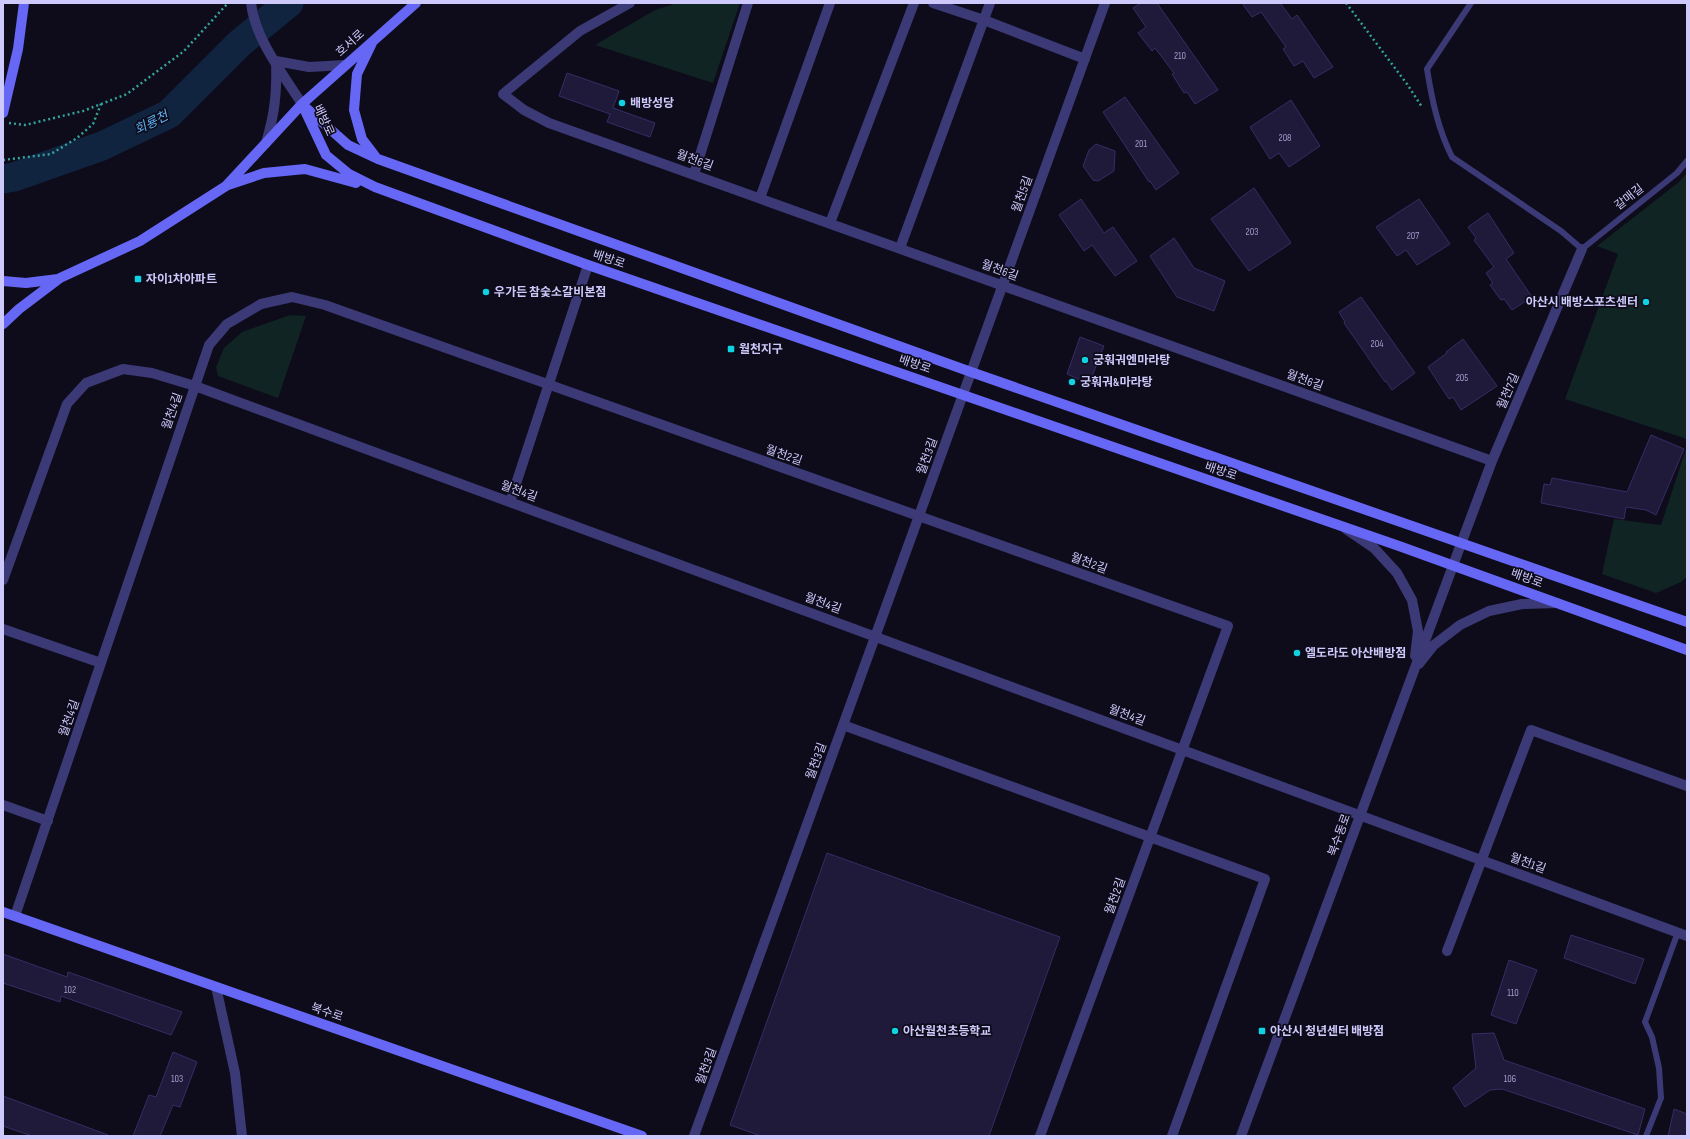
<svg xmlns="http://www.w3.org/2000/svg" width="1690" height="1139" font-family="'Sofia Sans Condensed','Noto Sans KR',sans-serif">
<style>
.green{fill:#0f2423}
.lines{fill:none;stroke-linecap:round;stroke-linejoin:round}
.river{stroke:#102440;stroke-width:29}
.building{fill:#1f193a;stroke:#362d65}
.path{stroke:#34a49b;stroke-width:2.5;stroke-dasharray:2 3;stroke-linecap:butt}
.lane{stroke:#3b3a77;stroke-width:6}
.street{stroke:#3b3a77;stroke-width:10}
.secondary{stroke:#6667f5;stroke-width:10}
.poi-dot{fill:#0fd2e2;stroke:#0e0c1b;stroke-width:1.5}
.labels{text-anchor:middle;stroke-width:3.5;stroke-linejoin:round;paint-order:stroke}
.number-label{font-size:10px;fill:#a29dcb}
.street-label{font-size:12px;fill:#cdc9fb;stroke:#0e0c1b}
.poi-label{font-size:12px;font-weight:bold;fill:#cdc9fb;stroke:#0e0c1b;text-anchor:start}
.water-label{font-size:13px;font-style:italic;fill:#5eb3f4;stroke:#0e0c1b}
</style>
<rect width="100%" height="100%" fill="#0e0c1b"/>
<!-- green -->
<path class="green" d="M677 3H740L713 83 595 45 655 10Z
M1687 173V439L1565 399 1618 254 1597 246 1679 182Z
M290 315 306 316 278 398 218 376 216 367 224 348 242 332Z
M1687 446V577L1681 582 1656 593 1602 574 1614 519 1661 525Z"/>
<g class="lines">
<!-- river -->
<path class="river" d="M3 179 14 177 102 146 169 114 240 43 289 3"/>
</g>
<!-- building -->
<path class="building" d="M1141 3H1157L1218 90 1195 104 1187 92 1184 93 1172 74 1174 73 1155 48 1152 51 1138 33 1146 27 1133 8Z
M1242 3H1280L1292 19 1297 15 1333 67 1314 78 1303 61 1294 66 1283 49 1286 47 1261 12 1252 17Z
M567 73 619 91 613 108 655 123 650 137 607 122 610 114 559 96Z
M1125 97 1179 173 1156 190 1150 181 1149 182 1103 112Z
M1291 100 1320 146 1289 167 1279 153 1270 159 1250 127Z
M1096 144 1115 151 1114 171 1098 181 1093 180 1083 166 1089 150Z
M1254 188 1291 243 1249 271 1211 219Z
M1081 199 1104 233 1113 227 1137 261 1115 276 1092 245 1084 251 1059 215Z
M1419 199 1450 244 1417 265 1406 250 1397 256 1376 227Z
M1488 213 1514 253 1506 259 1532 297 1512 310 1504 299 1501 300 1490 285 1493 283 1486 273 1494 267 1474 240 1476 238 1468 227Z
M1174 238 1194 268 1225 281 1214 311 1177 297 1150 256Z
M1361 297 1415 373 1392 390 1386 381 1385 382 1344 323 1345 322 1339 312Z
M1080 337 1104 346 1089 384 1067 374Z
M1463 339 1497 386 1461 410 1453 397 1449 399 1428 367 1447 353 1446 352Z
M1651 435 1684 449 1656 515 1646 510 1626 507 1624 519 1541 503 1544 484 1550 485 1552 478 1627 492Z
M827 853 1060 937 989 1136H761L730 1125Z
M1571 935 1644 959 1635 984 1564 958Z
M3 954 67 977 68 972 182 1012 171 1035 61 996 60 1002 3 983Z
M1509 960 1537 970 1516 1024 1491 1015Z
M1494 1033 1504 1060 1645 1109 1638 1135 1502 1089 1490 1090 1465 1107 1453 1088 1476 1068 1472 1034Z
M173 1052 197 1062 180 1107 173 1105 160 1136H133L149 1095 156 1097Z
M3 1096 108 1135V1136H32L3 1126Z
M1674 1109 1687 1114V1136H1668Z"/>
<g class="lines">
<!-- path -->
<path class="path" d="M1346 3 1407 84 1422 107
M9 123 25 125 83 111 127 94 184 51 228 3
M3 160 51 154 77 138 93 124 101 104"/>
<!-- lane -->
<path class="lane" d="M1471 3 1427 69C1432 100 1438 129 1452 157L1561 231 1582 249 1677 173 1687 161
M1646 1136 1661 1098 1659 1068 1652 1037 1645 1022 1678 932"/>
<!-- street -->
<path class="street" d="M251 3C255 39 283 74 302 104
M630 3 580 31 503 94 524 110 549 123 1492 461
M933 3 984 20 1085 59
M266 143C275 113 277 92 276 61L309 67 345 65
M694 174 748 3
M760 198 830 3
M830 223 914 3
M900 248 990 3
M510 502 588 265
M1346 529 1374 548 1397 573 1412 600 1418 631 1415 656
M3 580 67 404 86 383 123 369 152 373 195 386 1687 936
M3 629 101 663
M1419 664 1434 645 1460 625 1489 611 1522 604 1557 603
M843 725 1265 879 1172 1136
M3 805 48 821
M15 916 209 345 227 324 261 304 292 297 325 305 1228 626 1040 1136
M1447 951 1531 730 1687 786
M216 987 235 1073 242 1136
M694 1136 1105 3
M1241 1136 1461 544 1492 461 1582 249"/>
<!-- secondary -->
<path class="secondary" d="M372 43 357 74 354 110 362 139 375 156
M302 104 326 155 349 174 375 187 588 265 1399 546 1687 650
M305 107 348 145 378 159 971 372 1687 622
M3 113 18 49 24 3
M228 185 264 173 305 169 356 183
M3 281 26 283 58 279
M3 324 19 309 60 278 140 241 226 186 302 104 416 3
M3 912 642 1136"/>
</g>
<!-- markers -->
<g class="poi-dot">
<circle cx="622" cy="103" r="4"/>
<rect x="134" y="275" width="8" height="8" rx="2"/>
<circle cx="486" cy="292" r="4"/>
<circle cx="1646" cy="302" r="4"/>
<rect x="727" y="345" width="8" height="8" rx="2"/>
<circle cx="1085" cy="360" r="4"/>
<circle cx="1072" cy="382" r="4"/>
<circle cx="1297" cy="653" r="4"/>
<circle cx="895" cy="1031" r="4"/>
<rect x="1258" y="1027" width="8" height="8" rx="2"/>
</g>
<g class="labels">
<!-- number labels -->
<g class="number-label">
<text x="1180" y="59">210</text>
<text x="1285" y="141">208</text>
<text x="1141" y="147">201</text>
<text x="1252" y="235">203</text>
<text x="1413" y="239">207</text>
<text x="1377" y="347">204</text>
<text x="1462" y="381">205</text>
<text x="70" y="993">102</text>
<text x="1513" y="996">110</text>
<text x="177" y="1082">103</text>
<text x="1510" y="1082">106</text>
</g>
<!-- street labels -->
<g class="street-label">
<text transform="translate(350 43) rotate(-42)" y="4">호서로</text>
<text transform="translate(324 120) rotate(65)" y="4">배방로</text>
<text transform="translate(695 160) rotate(20)" y="4">월천6길</text>
<text transform="translate(1022 194) rotate(-70)" y="4">월천5길</text>
<text transform="translate(1629 197) rotate(-38)" y="4">갈매길</text>
<text transform="translate(609 259) rotate(19)" y="4">배방로</text>
<text transform="translate(1000 270) rotate(20)" y="4">월천6길</text>
<text transform="translate(915 364) rotate(19)" y="4">배방로</text>
<text transform="translate(1305 380) rotate(20)" y="4">월천6길</text>
<text transform="translate(1508 391) rotate(-67)" y="4">월천7길</text>
<text transform="translate(172 411) rotate(-71)" y="4">월천4길</text>
<text transform="translate(784 455) rotate(19)" y="4">월천2길</text>
<text transform="translate(927 456) rotate(-70)" y="4">월천3길</text>
<text transform="translate(1221 471) rotate(19)" y="4">배방로</text>
<text transform="translate(519 491) rotate(20)" y="4">월천4길</text>
<text transform="translate(1089 563) rotate(20)" y="4">월천2길</text>
<text transform="translate(1527 578) rotate(20)" y="4">배방로</text>
<text transform="translate(823 603) rotate(20)" y="4">월천4길</text>
<text transform="translate(1127 715) rotate(20)" y="4">월천4길</text>
<text transform="translate(69 718) rotate(-71)" y="4">월천4길</text>
<text transform="translate(816 761) rotate(-70)" y="4">월천3길</text>
<text transform="translate(1339 835) rotate(-70)" y="4">북수동로</text>
<text transform="translate(1528 863) rotate(20)" y="4">월천1길</text>
<text transform="translate(1115 896) rotate(-70)" y="4">월천2길</text>
<text transform="translate(327 1012) rotate(19)" y="4">북수로</text>
<text transform="translate(706 1066) rotate(-70)" y="4">월천3길</text>
</g>
<!-- poi labels -->
<g class="poi-label">
<text x="630" y="107">배방성당</text>
<text x="146" y="283">자이1차아파트</text>
<text x="494" y="296">우가든 참숯소갈비본점</text>
<text x="1638" y="306" text-anchor="end">아산시 배방스포츠센터</text>
<text x="739" y="353">월천지구</text>
<text x="1093" y="364">궁훠궈엔마라탕</text>
<text x="1080" y="386">궁훠궈&amp;마라탕</text>
<text x="1305" y="657">엘도라도 아산배방점</text>
<text x="903" y="1035">아산월천초등학교</text>
<text x="1270" y="1035">아산시 청년센터 배방점</text>
</g>
<!-- water labels -->
<g class="water-label">
<text transform="translate(151 122) rotate(-27)" y="5">회룡천</text>
</g>
</g>
<!-- border -->
<rect width="1690" height="1139" fill="none" stroke="#cdc9fb" stroke-width="8"/>
</svg>
